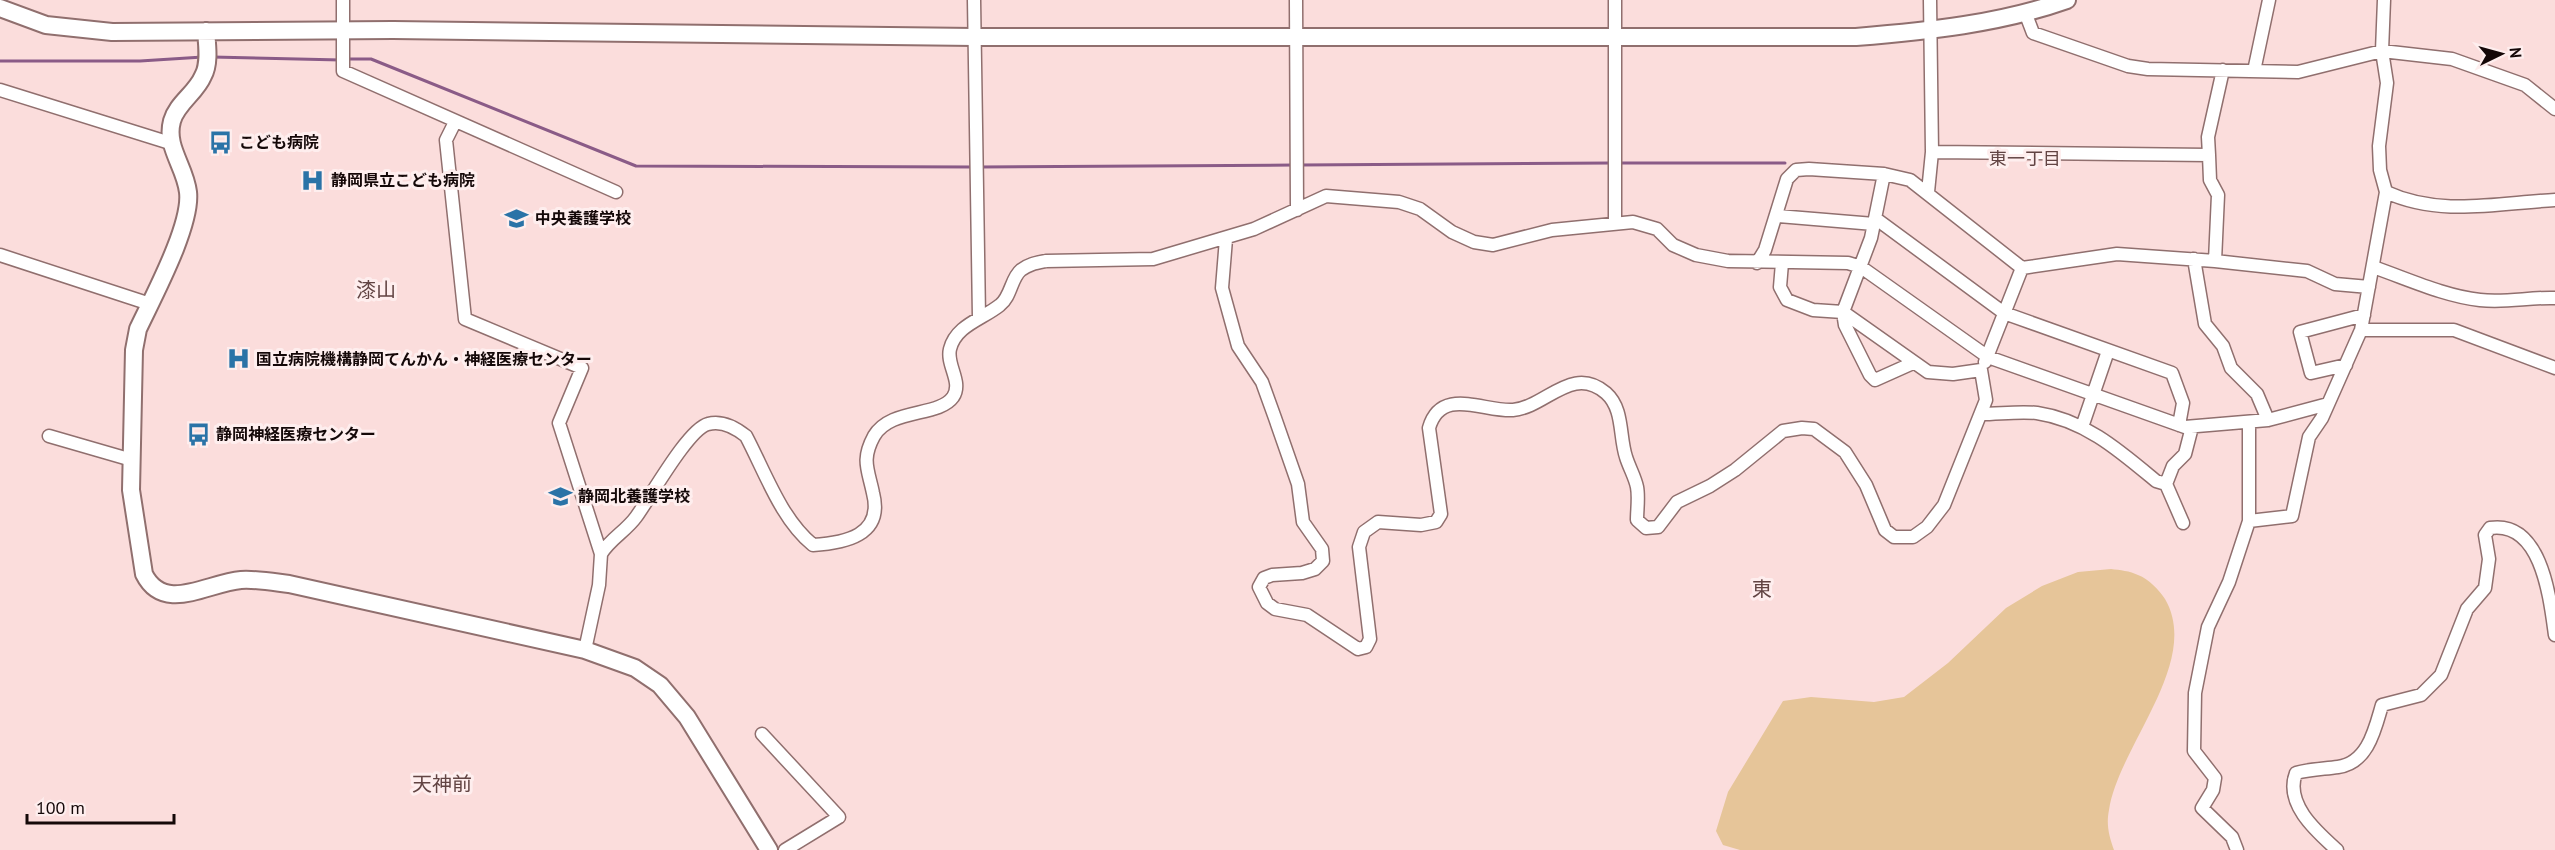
<svg xmlns="http://www.w3.org/2000/svg" width="2555" height="850" font-family="'PT Sans','Noto Sans JP',sans-serif">
<style>
.green{fill:#e6c599}
.lines{fill:none;stroke-linecap:round;stroke-linejoin:round}
.stream{stroke:#8a5b87;stroke-width:3}
.street-casing{stroke:#906f6e;stroke-width:15}
.secondary-casing{stroke:#906f6e;stroke-width:20}
.street{stroke:#fff;stroke-width:12}
.secondary{stroke:#fff;stroke-width:16}
.labels{text-anchor:middle;stroke-width:6;stroke-linejoin:round;paint-order:stroke}
.poi-label{font-size:16px;font-weight:bold;fill:#140808;stroke:#feeeee;text-anchor:start}
.neighbourhood-label{font-size:18px;fill:#624443;stroke:#feeeee}
.quarter-label{font-size:20px;fill:#624443;stroke:#feeeee}
</style>
<rect width="100%" height="100%" fill="#fbdddc"/>
<!-- green -->
<path class="green" d="M2111 569C2120 570 2130 571 2138 575 2149 579 2159 590 2165 599 2202 662 2118 747 2109 810 2106 825 2109 836 2114 850H1740L1723 845 1716 831 1728 792 1783 701 1811 697 1874 702 1904 697 1948 663 2006 608 2042 586 2078 572Z"/>
<g class="lines">
<!-- stream -->
<path class="stream" d="M212 57 341 60
M347 59H371L636 166 973 167
M0 61H140L203 57
M1619 163H1785
M1301 165 1612 163
M980 167 1294 165"/>
<defs>
<path id="street" d="M343 0V71L616 192
M974 0 979 317
M1296 0 1297 210
M1615 0V223
M2025 12 2033 33 2128 66 2148 69 2298 72 2382 51 2452 59 2525 85 2555 109
M2254 71 2269 0
M0 90 170 143
M455 122 446 140 465 319 582 368 559 423 601 554 599 585 585 650
M2209 155 2208 137 2223 70
M1928 192 1932 152 1930 0
M2386 192C2440 217 2498 203 2555 200
M1777 216 1874 224
M1875 218 2004 313 2172 373 2183 403 2179 425
M1226 239 1222 288 1238 346 1262 382 1275 418 1298 484 1303 522 1322 549 1323 561 1315 569 1302 573 1272 575 1264 578 1259 587 1267 603 1275 609 1307 615 1358 649 1366 647 1370 639 1359 547 1364 532 1378 522 1421 525 1436 522 1441 514 1429 428C1441 386 1484 412 1513 410 1546 407 1572 364 1606 393 1624 409 1619 436 1626 457 1629 467 1635 477 1637 487 1639 497 1637 510 1637 520L1646 528 1658 527 1677 502 1710 486 1735 470 1783 431 1802 428 1814 429 1845 452 1866 485 1885 530 1894 537H1913L1927 527 1944 505 1986 400 1981 370 1953 374 1928 372 1843 312 1871 238 1884 174
M0 255 150 304
M2194 259 2205 324 2223 346 2231 368 2257 394 2268 420
M2215 261 2307 271 2335 284 2369 287
M1757 263 1765 250 1787 179 1796 170 1809 169 1884 174 1910 180 2022 268 2117 254 2215 261 2218 195 2210 180 2209 155 1932 152
M1782 263 1780 287 1787 300 1813 310 1843 312 1845 325 1870 375 1875 380 1913 363
M2373 267C2408 279 2444 296 2480 300 2506 303 2530 297 2555 298
M2361 330H2454L2555 368
M1985 362 2022 268
M2346 365 2311 373 2300 332 2364 315
M1981 414C1999 414 2019 411 2037 413 2085 420 2120 451 2156 481L2166 484
M2082 427 2108 351
M49 436 132 460
M2249 521 2292 516 2309 437 2322 418 2361 330 2386 192 2380 170 2379 146 2387 83 2382 51 2384 0
M2183 523 2166 484 2173 466 2185 454 2192 427
M601 554C610 539 626 531 636 517 650 498 688 429 708 424 722 420 736 428 746 436 765 472 781 519 813 545 844 543 884 536 873 493 868 469 861 460 874 436 890 408 939 417 953 397 963 382 946 365 950 349 956 325 983 319 1000 305 1011 297 1011 278 1021 270 1029 264 1036 263 1046 261L1153 259 1254 229 1326 196 1399 202 1420 209 1452 232 1474 242 1493 245 1552 230 1633 222 1657 229 1673 245 1696 255 1728 261 1848 263 1861 267 1988 357 2185 427 2268 420 2328 404
M762 734 839 817 785 850
M2237 850 2232 837 2202 808 2213 790 2215 778 2194 751 2195 693 2208 627 2229 582 2249 521V423
M2337 850C2317 832 2284 804 2296 773 2311 769 2324 769 2338 767 2368 763 2375 729 2382 705L2421 695 2441 675 2467 609 2485 588 2489 559 2485 535 2490 528C2542 520 2550 599 2555 635"/>
<path id="secondary" d="M0 8 46 25 112 32 393 30 974 37H1856C1928 31 1999 24 2067 0
M206 31C207 44 210 64 203 76 196 93 177 103 172 121 165 147 185 166 188 192 192 225 153 297 138 329L134 350 131 490 144 574C164 614 207 583 241 580 257 579 273 582 289 584L585 650 635 668 660 685 687 717 769 850"/>
</defs>
<!-- street casing -->
<use href="#street" class="street-casing"/>
<!-- secondary casing -->
<use href="#secondary" class="secondary-casing"/>
<!-- street -->
<use href="#street" class="street"/>
<!-- secondary -->
<use href="#secondary" class="secondary"/>
</g>
<!-- icons -->
<defs>
<symbol id="bus-bare" viewBox="-9 -9 18 18"><path d="M-5-6H5V4H4V6H2V4H-2V6H-4V4H-5ZM-3.5-4V0h7V-4ZM-3.5 1.2v1.5H-2V1.2ZM2 1.2v1.5H3.5V1.2Z" fill="#2a73a7" stroke="#feeeee" stroke-width="2.5" paint-order="stroke"/></symbol>
<symbol id="hospital-bare" viewBox="-9 -9 18 18"><path d="M-5-5h3v3.5h4V-5h3V5h-3V1.5h-4V5h-3Z" fill="#2a73a7" stroke="#feeeee" stroke-width="2.5" paint-order="stroke"/></symbol>
<symbol id="school-bare" viewBox="-9 -9 18 18"><path d="M0-5L7-2L0 1L-7-2ZM-4 1L0 2.5L4 1V4Q0 6-4 4Z" fill="#2a73a7" stroke="#feeeee" stroke-width="2.5" paint-order="stroke"/></symbol>
</defs>
<g fill-rule="evenodd">
<use href="#bus-bare" x="204" y="126" width="33" height="33"/>
<use href="#hospital-bare" x="296" y="164" width="33" height="33"/>
<use href="#school-bare" x="500" y="202" width="33" height="33"/>
<use href="#hospital-bare" x="222" y="342" width="33" height="33"/>
<use href="#bus-bare" x="182" y="418" width="33" height="33"/>
<use href="#school-bare" x="544" y="480" width="33" height="33"/>
</g>
<g class="labels">
<!-- poi labels -->
<g class="poi-label">
<text x="239" y="148">こども病院</text>
<text x="331" y="186">静岡県立こども病院</text>
<text x="535" y="224">中央養護学校</text>
<text x="256" y="365">国立病院機構静岡てんかん・神経医療センター</text>
<text x="216" y="440">静岡神経医療センター</text>
<text x="578" y="502">静岡北養護学校</text>
</g>
<!-- neighbourhood labels -->
<g class="neighbourhood-label">
<text x="2025" y="165">東一丁目</text>
</g>
<!-- quarter labels -->
<g class="quarter-label">
<text x="376" y="297">漆山</text>
<text x="1762" y="596">東</text>
<text x="442" y="791">天神前</text>
</g>
</g>
<!-- north arrow -->
<g transform="translate(2501 54) rotate(85)" stroke="#feeeee" stroke-width="4.5" paint-order="stroke">
<path d="M0-4.5L10 22L0 15L-10 22Z" fill="#140808"/>
<text y="-9" font-size="16" font-weight="bold" text-anchor="middle" fill="#140808">N</text>
</g>
<!-- scale -->
<path d="M27 814v9h147v-9" fill="none" stroke="#140808" stroke-width="3"/>
<text x="36" y="814" font-size="18" fill="#140808" stroke="#feeeee" stroke-width="4.5" paint-order="stroke">100 m</text>
</svg>
